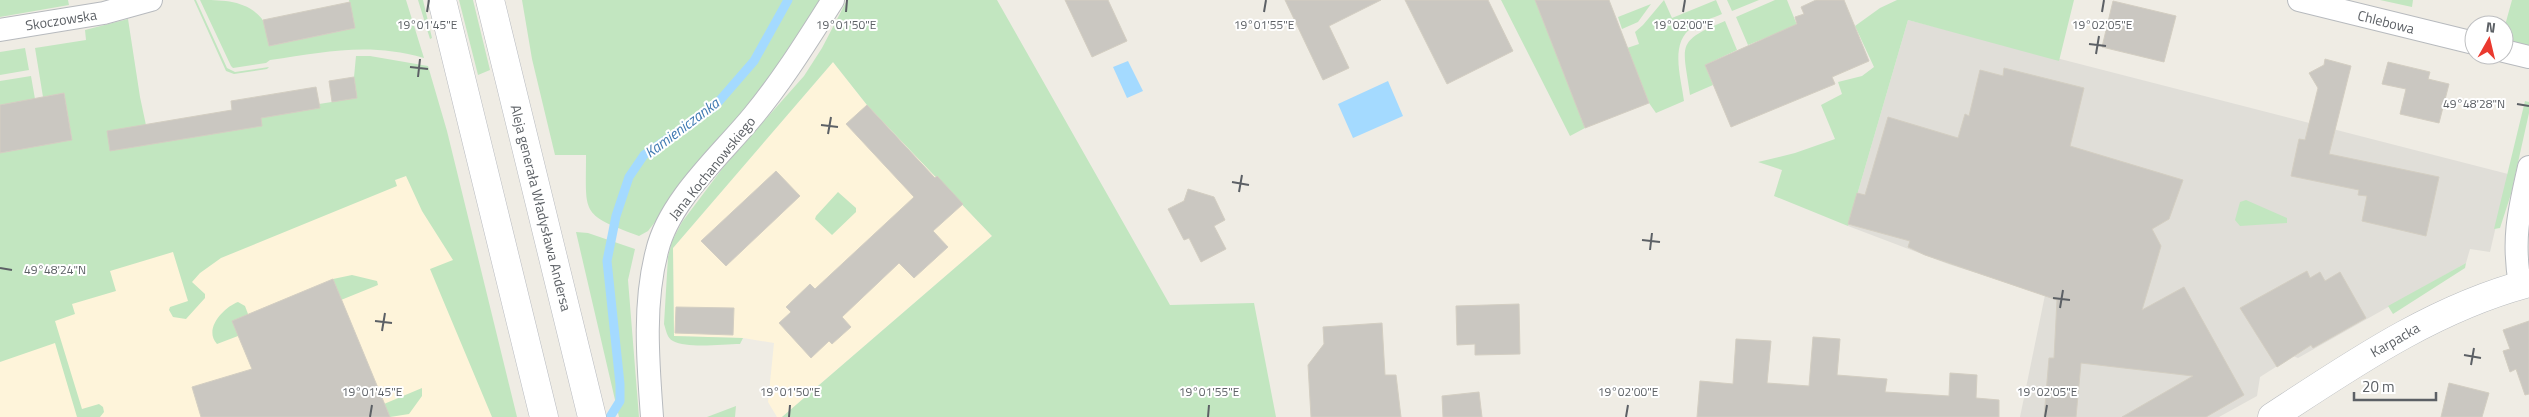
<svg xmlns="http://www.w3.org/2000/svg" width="2529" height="417" font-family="'Titillium Web',sans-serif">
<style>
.commercial{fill:#fef4da}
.industrial{fill:#e0ded8}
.green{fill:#c2e6c0}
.water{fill:#a4daff}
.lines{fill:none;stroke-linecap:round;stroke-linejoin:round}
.stream{stroke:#a4daff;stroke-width:9}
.building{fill:#cac7c1;stroke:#d3cec2}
.minor-casing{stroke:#b7babe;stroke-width:24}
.tertiary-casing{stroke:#b7babe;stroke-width:29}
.secondary-casing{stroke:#b8bbc0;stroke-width:29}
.minor{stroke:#fff;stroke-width:22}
.tertiary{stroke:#fff;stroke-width:28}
.secondary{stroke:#fff;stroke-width:28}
.ticks{fill:none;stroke:#5c6065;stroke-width:2}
.labels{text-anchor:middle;stroke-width:4;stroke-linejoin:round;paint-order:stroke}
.street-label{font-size:14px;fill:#5c6065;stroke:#fff}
.water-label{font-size:15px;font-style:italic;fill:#407ab2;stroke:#fff}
.ticks-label{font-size:12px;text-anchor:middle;fill:#5c6065;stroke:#fff;stroke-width:4;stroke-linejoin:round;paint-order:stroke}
</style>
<rect width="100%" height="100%" fill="#efece4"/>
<!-- commercial -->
<path class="commercial" d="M833 62 867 105 992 236 782 417H777L768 402 774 343 743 338 674 336 673 248Z
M411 174 461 258 497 417H0V359L72 276 169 242H233Z"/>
<!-- industrial -->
<path class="industrial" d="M1908 20 2508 174 2490 252 2470 249 2466 263 2298 358 2293 356 2260 377 2257 396 2219 417H2020L2045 295 1948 264 1848 226Z"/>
<!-- green -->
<path class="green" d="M0 0H68L69 5 0 17Z
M194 0H196L227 68 235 72 269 67 267 69 234 74 226 71Z
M200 0C222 0 247 0 262 19 267 26 267 38 269 46L355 28 349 0H406L424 58C368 42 326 52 270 60L266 63 233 68 231 66Z
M418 0H423L432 38 430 39Z
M459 0H473L490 70 478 75Z
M522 0H820L772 73 648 231 639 236C580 214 586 215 586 155H555L532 59Z
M847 0H997L1170 305 1254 303 1276 417H782L992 236 867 105 833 62 673 248 674 336 743 338 740 344C723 344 688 349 673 341 667 338 666 330 664 324L668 257 672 241 682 222 725 165 804 76 822 48Z
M1501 0H1540L1585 128 1570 136Z
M1664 0 1672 18 1716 0 1722 14C1713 18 1701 21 1693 27 1669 42 1681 77 1684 101L1656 113 1649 103 1627 48 1639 44 1635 32 1643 25Z
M1727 0H1759L1732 11Z
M1775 0H1787L1797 25 1748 45 1736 17Z
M1897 0H2074L2059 61 1908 20 1848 226 1774 196 1782 170 1758 162 1795 153 1835 139 1821 105 1842 94 1838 82 1862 76 1874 67 1855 26 1880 8Z
M2380 0H2413L2412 7Z
M2512 0H2529V46L2507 41 2504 29Z
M1651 4 1638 22 1622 29 1618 17Z
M128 19 140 97 150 144 234 122 320 108 319 104 357 98 354 77 356 56H370L428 66 447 131 517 417H492L430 269 453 260 422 211 406 176 395 180 397 186 221 258 200 273 192 282 205 294V298L186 319 173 317 169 310 170 307 188 301 173 252 110 271 116 291 72 304 75 314 55 321 82 409 99 404 103 407 104 412 100 417H77L55 343 0 362V153L72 139 64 93 43 97 35 48 86 40 85 30Z
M1725 21 1737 50 1705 65 1713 85 1690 95C1683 44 1675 42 1725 21Z
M25 48 29 70 0 75V52Z
M31 76 35 99 0 105V81Z
M2525 101 2529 102V113L2511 194 2500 228 2494 229Z
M838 192 856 208V212L832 235 815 219 816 216Z
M2246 200 2287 218V223L2240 226 2235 220 2240 202Z
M576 232 588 233 635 249 628 280 639 417H619Z
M2466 263 2465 268 2393 314 2388 306Z
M352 275 377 281 378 285 341 300 333 279Z
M238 302 245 306 248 314 238 336 217 344C203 329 224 307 238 302Z
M422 388V396L409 414 390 417 384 404Z
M736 406 735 417H707Z"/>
<!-- water -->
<path class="water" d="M1128 61 1143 91 1127 98 1113 67Z
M1388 81 1403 116 1353 138 1338 104Z"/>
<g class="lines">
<!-- stream -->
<path class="stream" d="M610 417 620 401V384L607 261 616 216 629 177 644 155 714 107 754 61 788 0"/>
</g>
<!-- building -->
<path class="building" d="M1065 0H1108L1127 41 1092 57Z
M1285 0H1381L1329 26 1349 68 1323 80Z
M1405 0H1488L1513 51 1447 84Z
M1535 0H1609L1649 103 1585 128Z
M1816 0H1844L1869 61 1832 77 1835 84 1731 127 1705 65 1797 24 1795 17 1804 14 1801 7Z
M2113 1 2176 16 2164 62 2102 47Z
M350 2 355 28 269 46 263 20Z
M2325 59 2351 66 2329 154 2439 177 2426 236 2362 221 2367 196 2358 195 2359 190 2291 176 2299 139 2305 140 2318 88 2309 73 2324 65Z
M2388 62 2430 72 2428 79 2449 84 2439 123 2400 114 2406 89 2382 84Z
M2004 68 2084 88 2070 146 2183 180 2169 219 2152 229 2161 246 2142 310 2184 287 2244 395 2206 417H2122L2193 376 2081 363 2076 417H2044L2049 358H2054L2057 300 1925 255 1908 247 1910 241 1848 224 1857 193 1865 195 1888 117 1958 138 1965 114 1969 116 1980 70 2003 76Z
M354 77 357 98 332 102 329 81Z
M316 87 320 108 261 118 262 126 110 151 107 131 232 110 231 101Z
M64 93 72 140 0 153V105Z
M867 105 935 178 937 176 963 204 933 231 948 247 914 278 899 263 842 317 851 327 832 344 829 341 811 358 779 323 791 312 786 307 810 284 815 289 914 197 846 124Z
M776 171 800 196 726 266 701 241Z
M1188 189 1214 197 1225 220 1214 226 1226 249 1201 262 1189 238 1184 240 1168 209 1184 201Z
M2307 271 2310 278 2320 272 2325 281 2340 272 2366 318 2313 348 2311 345 2277 367 2240 308Z
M333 279 390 417H201L192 387 252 369 232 321Z
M1519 304 1520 354 1475 355V344L1457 345 1456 306Z
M676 307 734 308 733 335 675 333Z
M2529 321V394L2525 395 2516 369 2510 372 2503 351 2510 349 2503 330Z
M1382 323 1385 375H1396L1401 417H1311L1308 365 1324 344 1323 327Z
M1813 337 1840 339 1837 375 1887 379 1885 392 1949 396 1950 373 1977 375 1976 398 1999 400V417H1697L1700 381 1733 384 1736 339 1771 341 1767 383 1809 386Z
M2449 383 2489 393 2482 417H2441Z
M1479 392 1482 417H1443L1442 396Z"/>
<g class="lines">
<defs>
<path id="minor" d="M2299 0 2474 43
M0 30 104 13 151 0
M2504 51 2529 57
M2520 285C2512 239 2519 211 2529 167
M652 417C648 362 643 304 657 251 669 200 721 155 753 116 783 80 808 39 833 0"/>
<path id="tertiary" d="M2272 417C2353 364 2434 308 2529 283"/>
<path id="secondary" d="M442 0 544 417
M490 0 592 417"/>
</defs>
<!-- minor casing -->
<use href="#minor" class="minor-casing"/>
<!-- tertiary casing -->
<use href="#tertiary" class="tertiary-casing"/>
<!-- secondary casing -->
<use href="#secondary" class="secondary-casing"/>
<!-- minor -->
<use href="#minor" class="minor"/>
<!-- tertiary -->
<use href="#tertiary" class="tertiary"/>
<!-- secondary -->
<use href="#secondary" class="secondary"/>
</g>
<!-- ticks -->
<path class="ticks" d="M427 12 429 0M846 12 847 0M1264 12 1266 0M1683 12 1685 0M2102 12 2104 0M2089 44 2106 46M2096 54 2099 36M410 67 428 69M418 77 420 59M2517 104 2529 106M821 125 838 127M828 134 831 117M1232 182 1249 185M1239 192 1242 175M1642 240 1660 242M1650 250 1652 233M0 268 12 270M2053 298 2070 300M2060 308 2063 290M375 321 392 323M382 331 385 313M2464 355 2481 358M2471 365 2474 348M370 417 372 405M789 417 790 405M1208 417 1209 405M1626 417 1628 405M2045 417 2047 405"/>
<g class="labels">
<!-- street labels -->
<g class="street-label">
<text transform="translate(61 20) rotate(-9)" y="5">Skoczowska</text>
<text transform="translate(2386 22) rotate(14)" y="5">Chlebowa</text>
<text transform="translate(712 168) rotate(-51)" y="5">Jana Kochanowskiego</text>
<text transform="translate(541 208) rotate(76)" y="5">Aleja generała Władysława Andersa</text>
<text transform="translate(2395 340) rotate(-30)" y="5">Karpacka</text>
</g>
<!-- water labels -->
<g class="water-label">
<text transform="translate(682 128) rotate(-37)" y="5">Kamieniczanka</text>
</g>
</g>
<g class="ticks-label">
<text x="427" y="29">19°01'45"E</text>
<text x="846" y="29">19°01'50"E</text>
<text x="1264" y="29">19°01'55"E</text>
<text x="1683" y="29">19°02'00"E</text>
<text x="2102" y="29">19°02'05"E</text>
<text x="2474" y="108">49°48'28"N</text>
<text x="55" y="274">49°48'24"N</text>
<text x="372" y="396">19°01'45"E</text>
<text x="790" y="396">19°01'50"E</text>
<text x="1209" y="396">19°01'55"E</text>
<text x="1628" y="396">19°02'00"E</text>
<text x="2047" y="396">19°02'05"E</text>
</g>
<!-- north arrow -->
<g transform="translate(2489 40) rotate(8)"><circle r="24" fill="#ffffff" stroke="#bebfc1"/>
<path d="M0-4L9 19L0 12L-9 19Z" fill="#ea392f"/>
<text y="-8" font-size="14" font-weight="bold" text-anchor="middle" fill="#5c6065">N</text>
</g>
<!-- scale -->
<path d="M2354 392v8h82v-8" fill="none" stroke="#5c6065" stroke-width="2.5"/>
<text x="2362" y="392" font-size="15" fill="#5c6065" stroke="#ffffff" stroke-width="4" paint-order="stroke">20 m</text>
</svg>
